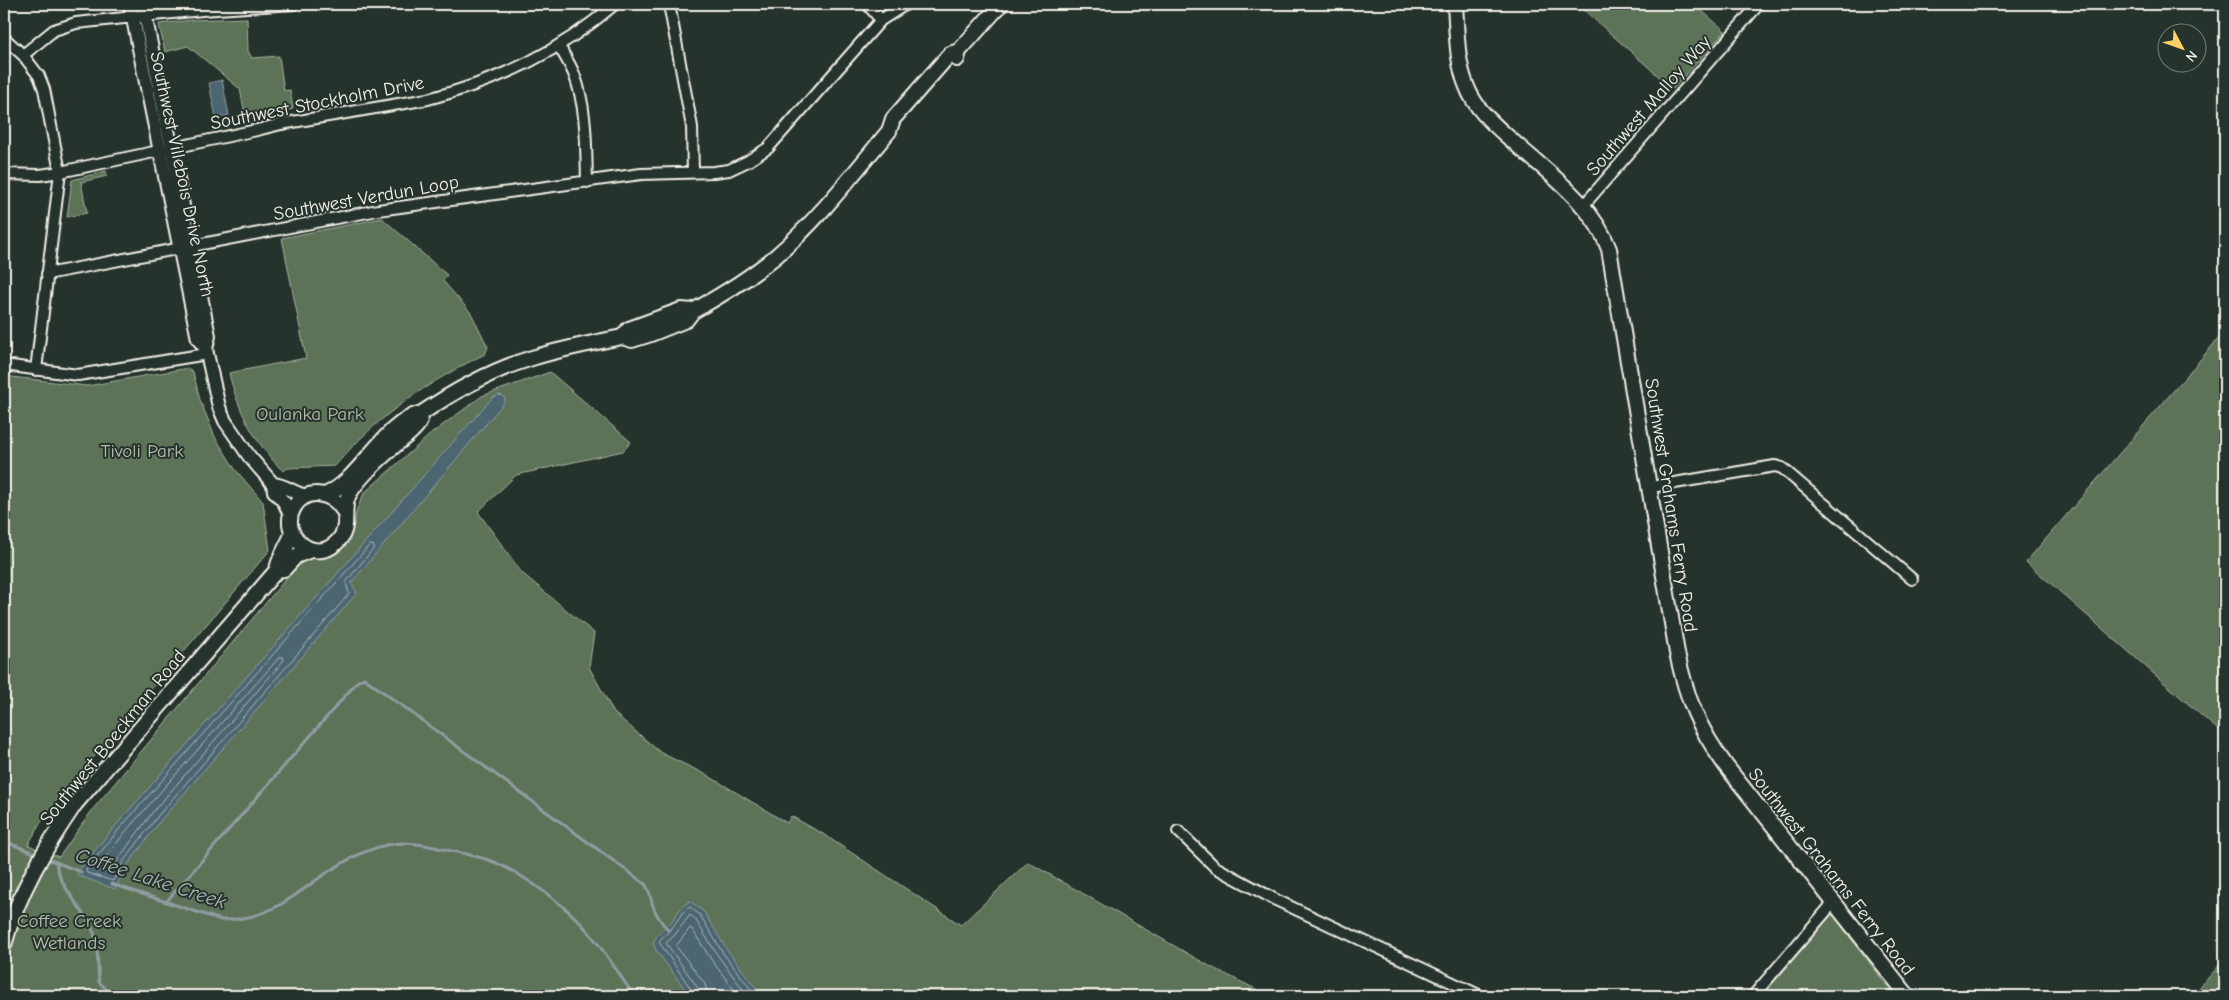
<svg xmlns="http://www.w3.org/2000/svg" width="2229" height="1000" font-family="'Comic Neue',sans-serif">
<style>
.green{fill:#5c7358;stroke:#a8b2a0}
.water{fill:#4c6571;stroke:#8f9da1}
.lines{fill:none;stroke-linecap:round;stroke-linejoin:round}
.shore{stroke:#b1b9b8;stroke-width:1}
.stream{stroke:#8f9da1;stroke-width:3}
.minor-casing{stroke:#f4f1e8;stroke-width:14}
.tertiary-casing{stroke:#f4f1e8;stroke-width:16}
.secondary-casing{stroke:#f4f1e8;stroke-width:18}
.minor{stroke:#26332d;stroke-width:10}
.tertiary{stroke:#26332d;stroke-width:12}
.secondary{stroke:#26332d;stroke-width:14}
.labels{text-anchor:middle;stroke-width:4;stroke-linejoin:round;paint-order:stroke}
.street-label{font-size:19px;fill:#f4f1e8;stroke:#26332d}
.park-label{font-size:19px;fill:#b7bfae;stroke:#26332d}
.water-label{font-size:20px;font-style:italic;fill:#b1b9b8;stroke:#26332d}
</style>
<rect width="100%" height="100%" fill="#26332d"/>
<filter id="ink" filterUnits="userSpaceOnUse"><feTurbulence type="fractalNoise" baseFrequency=".02" numOctaves="2"/><feDisplacementMap in="SourceGraphic" scale="10" xChannelSelector="R" yChannelSelector="G"/><feConvolveMatrix kernelMatrix="1 2 1 2 8 2 1 2 1" color-interpolation-filters="sRGB"/></filter>
<g filter="url(#ink)">
<!-- green -->
<path class="green" d="M1577 4H1694L1725 31 1673 89Z
M247 18 248 51 252 58 279 56 284 91 290 90 293 109 246 118 240 89 188 46 165 52 159 24 192 20Z
M106 171 107 176 81 182 87 213 67 217 72 180Z
M382 218 447 275 443 281 471 313 488 347 485 354C428 382 377 416 335 466L288 468 283 471C255 443 238 411 229 373L306 358 282 238Z
M2225 331V736L2026 562Z
M188 368 193 372 200 400 215 437 235 469 263 502 270 550 46 813 28 845 59 857 93 809 295 568 307 558 323 557 337 552 347 542 353 529 357 509 364 493 432 433 482 396 550 372 631 442 623 451 516 475 478 512 522 573 594 633 589 667 614 713 661 753 707 775 787 823 791 816 823 834 961 925 1028 862 1211 967 1270 996H4V376L87 386Z
M1831 912 1895 996H1759Z
M2225 959V996H2192Z"/>
<!-- water -->
<path class="water" d="M222 80 229 115 216 118 209 83Z
M498 395 503 396 505 399 503 404 351 583 357 593 161 820 128 864 115 889 77 875 78 871 117 824 492 398Z
M690 901 704 912 727 950 762 996H690L656 950 653 942C658 934 660 933 666 928 676 918 677 909 690 901Z"/>
<g class="lines">
<!-- shore -->
<path class="shore" d="M370 545H373L374 548 346 582 349 594 157 817 123 862 113 881 87 873 86 870 121 827Z
M280 657H283L284 660 152 813 119 858 110 873 98 871V867L126 831Z
M694 996 693 992 659 942C662 936 666 935 670 930 678 922 680 912 690 907L700 915 723 953 756 996
M700 996 698 988 666 943 674 936 690 915 695 919 718 956 748 996
M708 996 705 984 676 946 690 928 692 929 712 961 739 996"/>
<!-- stream -->
<path class="stream" d="M4 841 39 855
M45 858 81 872
M56 862C59 888 84 908 94 933 99 947 97 967 99 982L113 996
M112 884 221 920C281 920 300 885 348 860 364 851 383 844 402 843 417 843 432 846 447 850 462 853 479 856 494 862 518 872 547 893 567 910 594 933 614 967 634 996
M166 902 358 681 364 678 645 884C651 892 650 897 653 906 656 915 662 923 668 930"/>
<defs>
<path id="minor" d="M669 4 692 127 693 172
M867 4 881 20
M4 38 23 55 39 76 44 89 60 172 36 370
M559 46C564 55 570 64 574 74 587 107 586 146 587 182
M23 55 54 30 76 23 202 10 293 4
M4 174 40 175 60 172 257 130 281 124 428 99C501 80 558 53 615 4
M1583 206 1759 4
M47 274 378 210 641 174 714 172 729 170 748 161 768 148 881 20 906 4
M4 365 78 375 207 354
M1651 487 1775 466 1782 468 1912 579
M1178 831 1215 867 1276 900 1481 996
M1753 996 1834 902"/>
<path id="tertiary" d="M130 4 198 339 206 349 219 407 225 421 249 456 273 484 274 491 284 502 290 515
M143 4 209 336 206 349
M273 484C284 484 294 494 307 496"/>
<path id="secondary" d="M1455 4C1457 31 1456 61 1467 87 1475 108 1491 122 1508 137 1544 170 1592 202 1609 249L1677 653C1687 700 1698 727 1726 766L1908 996
M957 59 959 51 1001 4
M622 337 629 329 681 310 693 311
M325 495C362 479 383 422 422 413 456 390 492 370 532 358 561 349 592 343 622 337L632 340 651 334 686 320 693 311C722 295 750 278 776 256 818 220 853 174 889 131L893 119 950 54 959 51
M343 510C332 492 306 487 294 507 278 534 313 565 336 543 353 528 339 508 351 491 363 473 382 457 399 442 405 437 414 431 418 424 420 421 421 416 422 413
M277 570C277 561 288 546 292 534
M4 945C18 893 45 848 75 804L277 570 284 569 296 556 311 550"/>
</defs>
<!-- minor casing -->
<use href="#minor" class="minor-casing"/>
<!-- tertiary casing -->
<use href="#tertiary" class="tertiary-casing"/>
<!-- secondary casing -->
<use href="#secondary" class="secondary-casing"/>
<!-- minor -->
<use href="#minor" class="minor"/>
<!-- tertiary -->
<use href="#tertiary" class="tertiary"/>
<!-- secondary -->
<use href="#secondary" class="secondary"/>
</g>
</g>
<g class="labels">
<!-- street labels -->
<g class="street-label">
<text transform="translate(317 102) rotate(-11)" y="7">Southwest Stockholm Drive</text>
<text transform="translate(1648 105) rotate(-49)" y="7">Southwest Malloy Way</text>
<text transform="translate(183 174) rotate(78)" y="7">Southwest Villebois Drive North</text>
<text transform="translate(366 197) rotate(-10)" y="7">Southwest Verdun Loop</text>
<text transform="translate(1672 505) rotate(81)" y="7">Southwest Grahams Ferry Road</text>
<text transform="translate(112 737) rotate(-51)" y="7">Southwest Boeckman Road</text>
<text transform="translate(1832 871) rotate(52)" y="7">Southwest Grahams Ferry Road</text>
</g>
<!-- park labels -->
<g class="park-label">
<text x="310" y="420">Oulanka Park</text>
<text x="142" y="457">Tivoli Park</text>
<text x="69" y="927">Coffee Creek<tspan x="69" dy="22">Wetlands</tspan></text>
</g>
<!-- water labels -->
<g class="water-label">
<text transform="translate(151 878) rotate(18)" y="7">Coffee Lake Creek</text>
</g>
</g>
<!-- margin -->
<rect width="2229" height="1000" fill="none" stroke="#26332d" stroke-width="20"/>
<rect x="10" y="10" width="2209" height="980" fill="none" stroke="#f4f1e8" stroke-width="2" filter="url(#ink)"/>
<!-- north arrow -->
<g transform="translate(2182 48) rotate(131)"><circle r="24" fill="#26332d" stroke="#787f78"/>
<path d="M0-4L9 19L0 12L-9 19Z" fill="#ffd166"/>
<text y="-8" font-size="14" font-weight="bold" text-anchor="middle" fill="#f4f1e8">N</text>
</g>
</svg>
